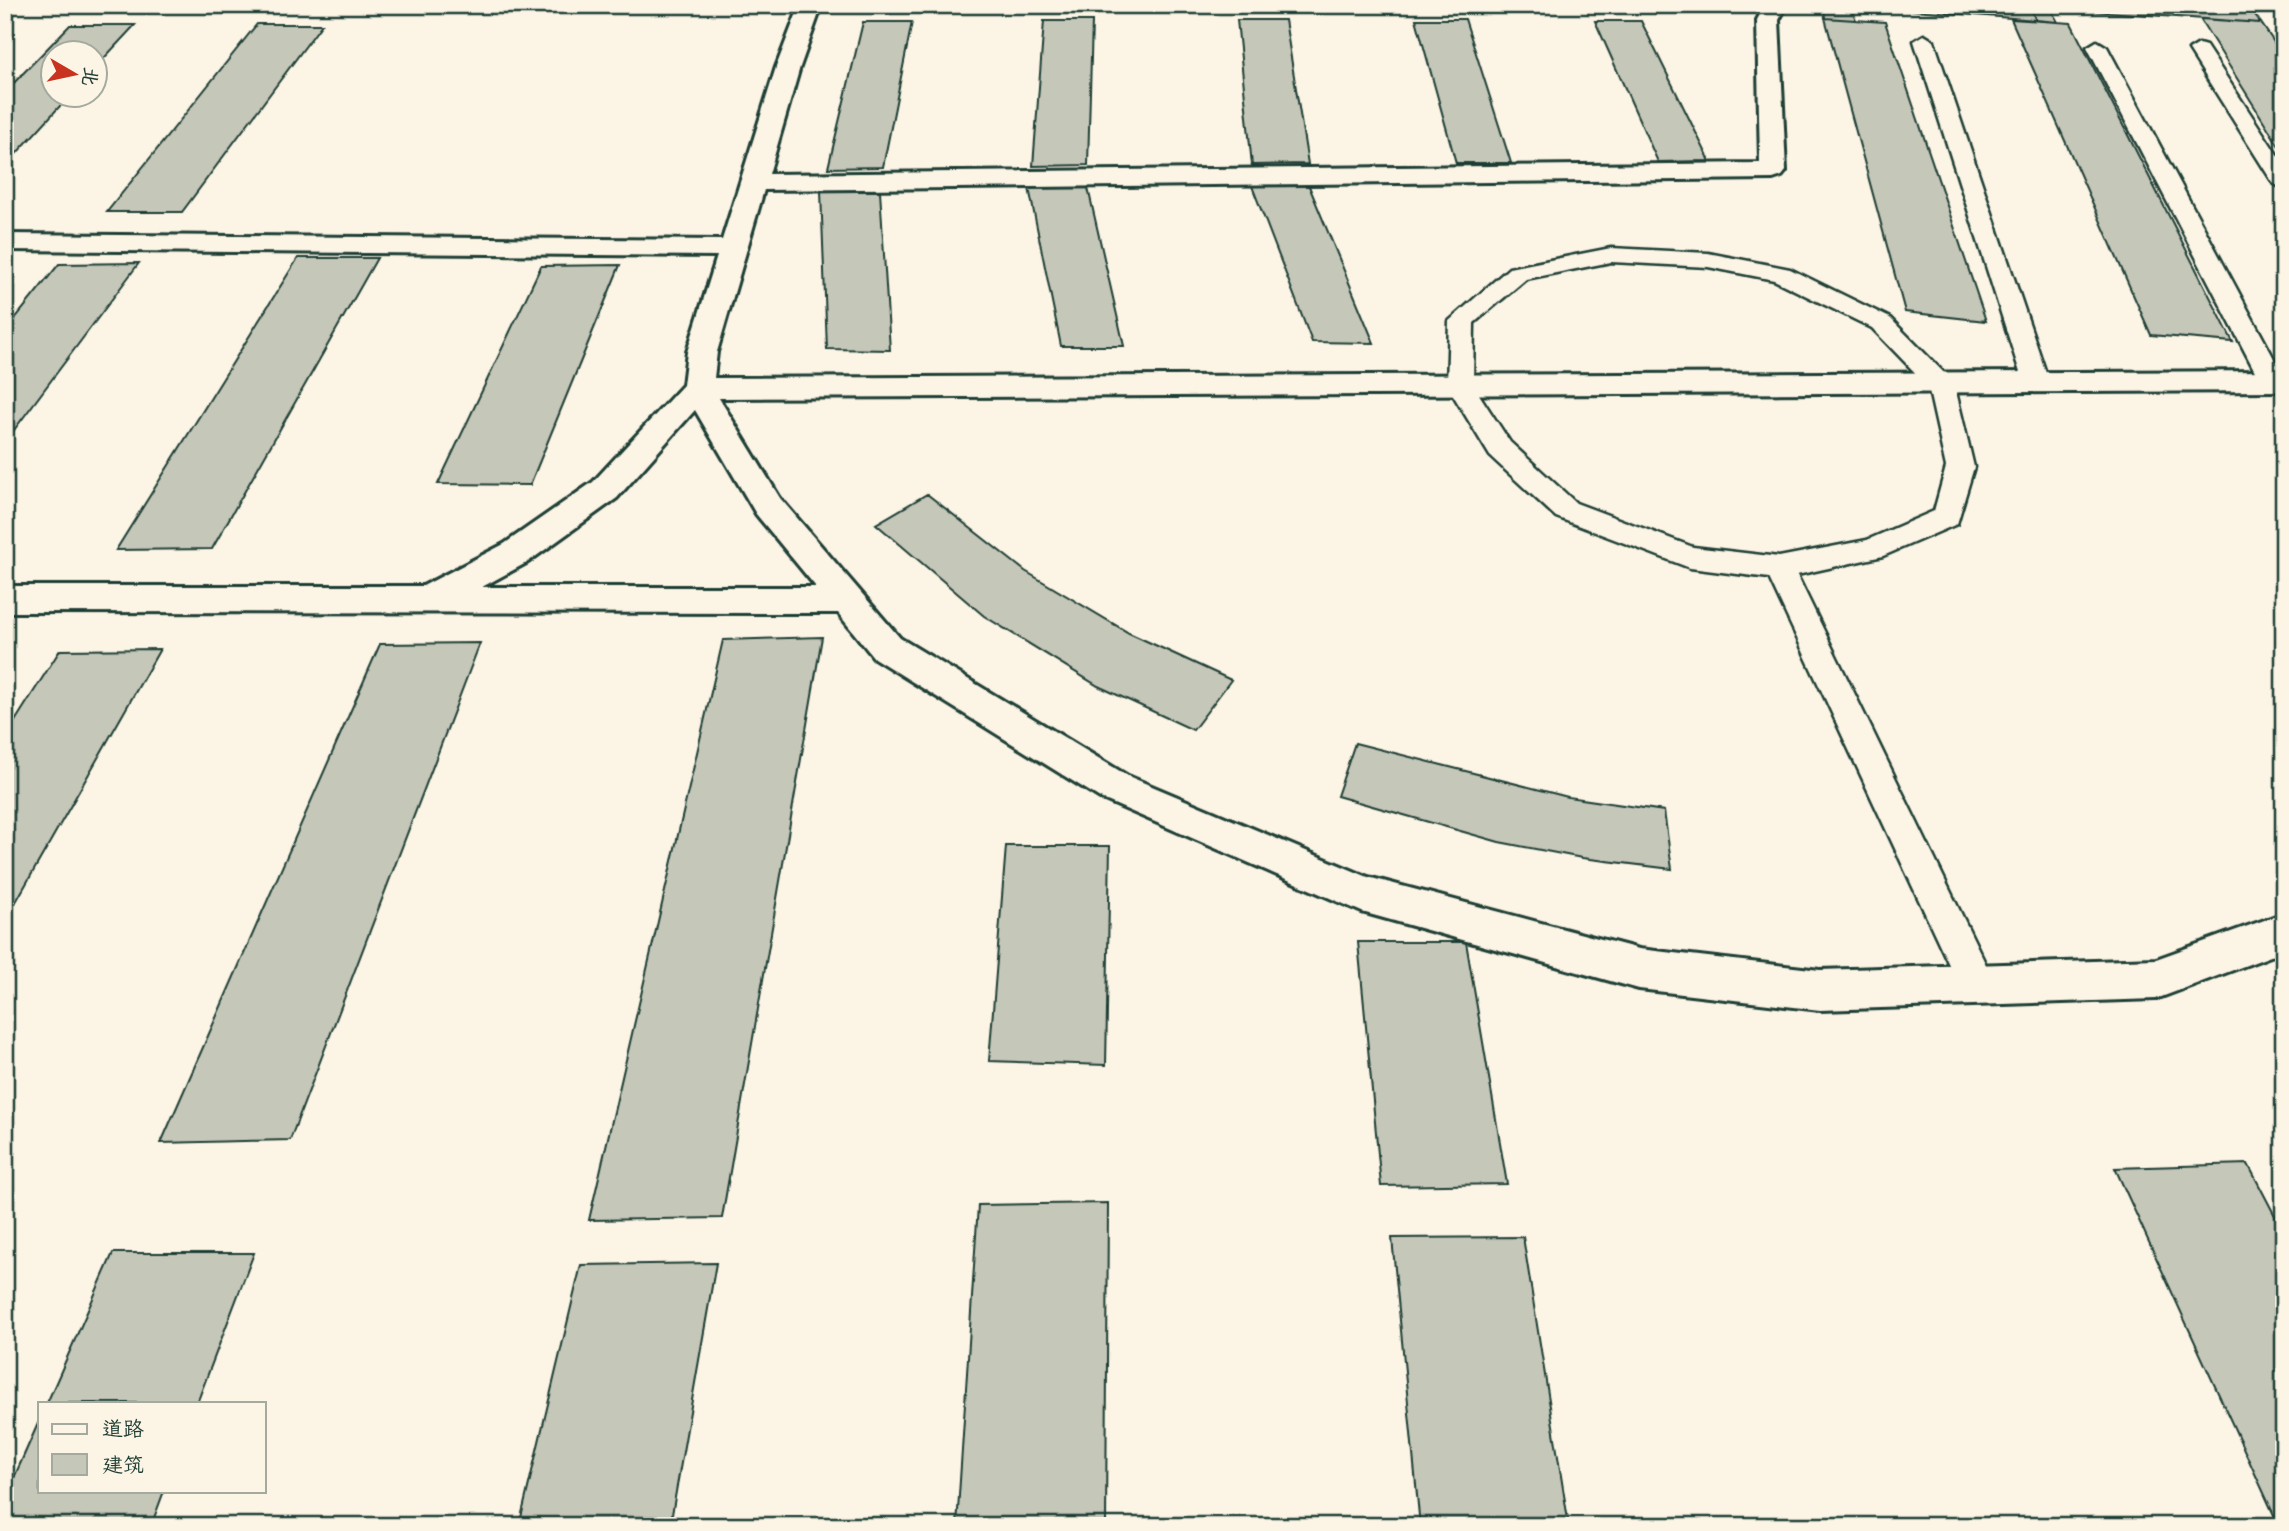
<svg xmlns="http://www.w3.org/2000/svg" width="2289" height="1531" font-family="Pangolin,'LXGW WenKai TC',sans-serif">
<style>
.building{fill:#c5c7b9;stroke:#1f3d34;stroke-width:2}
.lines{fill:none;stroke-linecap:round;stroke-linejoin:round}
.lane-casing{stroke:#1f3d34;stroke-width:5}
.street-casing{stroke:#1f3d34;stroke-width:6}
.lane{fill:#fcf5e5;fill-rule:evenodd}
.street{fill:#fcf5e5;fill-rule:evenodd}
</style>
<rect width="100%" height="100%" fill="#fcf5e5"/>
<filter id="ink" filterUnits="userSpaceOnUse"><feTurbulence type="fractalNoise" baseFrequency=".0143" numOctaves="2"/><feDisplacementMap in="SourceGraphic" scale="14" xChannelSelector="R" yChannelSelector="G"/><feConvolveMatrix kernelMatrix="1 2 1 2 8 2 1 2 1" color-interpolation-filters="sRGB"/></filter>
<g filter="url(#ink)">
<!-- building -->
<path class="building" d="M1824 5H1850L1856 20 1825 18Z
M1853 5H2028L2036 20Z
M2028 5H2248L2261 23 2050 8 2058 22 2036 20Z
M1825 18 1885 22 1986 321 1905 312Z
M1416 19H1465L1511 163H1456Z
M2011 19 2071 23 2233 342 2151 335Z
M2200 19 2261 23 2284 57V154Z
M1237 20H1285L1308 164 1252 165Z
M1044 21H1092L1088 165 1033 166Z
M1595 21H1641L1710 161 1658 162Z
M863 22H912L883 167 828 168Z
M257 24H322L182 212H107Z
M70 25H135L94 69V52H52V94H71L5 166V92Z
M1252 186H1309L1374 343 1312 342Z
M1029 188H1088L1124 346H1061Z
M821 191H880L890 350 827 349Z
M298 258H377L212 549 116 550Z
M139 263 5 442V331L59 264Z
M620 265 530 485 438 484 541 266Z
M927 494 1025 571 1129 633 1231 680 1193 730 1098 686 984 616 876 524Z
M822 637 722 1218 589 1220 723 640Z
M480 643 290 1140 161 1143 380 644Z
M160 649 5 921V737L60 650Z
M1355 743 1568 797 1664 811 1672 869 1582 858 1499 842 1337 796Z
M1006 846H1110L1106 1065 989 1061Z
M1358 942H1466L1507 1184 1381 1186Z
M2248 1164 2284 1233V1526H2279L2115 1168Z
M1108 1203 1106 1526H957L978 1205Z
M1523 1237 1569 1526H1420L1392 1238Z
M113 1253H254L197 1403H47Z
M716 1263 670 1526H519L581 1265Z
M40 1419V1491H164L151 1526H5V1498Z"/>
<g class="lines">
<defs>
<path id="lane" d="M1924 35 1934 41 2049 382 2045 388 2036 390 2027 388 2023 382 1914 41Z
M2097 41 2107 47 2284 377 2282 387 2273 389 2264 387 2260 381 2087 47Z
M2199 44 2206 46 2284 165V190L2273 183 2189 50Z
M1611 248 1708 253 1790 269 1890 318 1954 383 1974 467 1957 524 1883 556 1797 575 1990 973 1996 985 1990 997 1977 1002 1964 997 1769 578 1690 568 1556 517 1490 456 1447 385 1449 321 1509 268ZM1611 262 1708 267 1774 280 1872 328 1928 386 1946 467 1934 511 1867 540 1779 557 1693 547 1576 503 1510 442 1473 385 1474 323 1526 279Z"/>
<path id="street" d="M800 5H822L800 67 769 174 1760 163 1757 20 1765 5H1787L1779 20 1786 171 1782 176 1773 179 764 190 717 352 714 378 2284 371V391L719 398 780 498 900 638 1128 776 1368 877 1639 949 1820 970 2156 959 2284 913V951L2156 999 1820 1010 1639 989 1362 912 1100 798 874 658 838 613 5 612V586H423L504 544 593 482 683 385 687 352 717 256 5 250V234L722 240 776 67ZM695 410 756 514 816 587H482L528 562 617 498Z"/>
</defs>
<!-- lane casing -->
<use href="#lane" class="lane-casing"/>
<!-- street casing -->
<use href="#street" class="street-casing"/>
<!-- lane -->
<use href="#lane" class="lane"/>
<!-- street -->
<use href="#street" class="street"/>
</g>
</g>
<!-- margin -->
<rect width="2289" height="1531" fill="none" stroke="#fcf5e5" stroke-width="28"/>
<rect x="14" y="14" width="2261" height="1503" fill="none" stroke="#1f3d34" stroke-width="2.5" filter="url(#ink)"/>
<!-- legend -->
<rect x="38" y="1402" width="228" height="91" fill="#fcf5e5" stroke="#a4ab9e" stroke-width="2"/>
<rect x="52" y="1424" width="35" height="10" fill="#fcf5e5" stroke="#a4ab9e" stroke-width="2"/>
<text x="102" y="1436" font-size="21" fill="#1f3d34">道路</text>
<rect x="52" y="1454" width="35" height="21" fill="#c5c7b9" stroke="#a4ab9e" stroke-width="2"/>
<text x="102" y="1472" font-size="21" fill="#1f3d34">建筑</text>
<!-- north arrow -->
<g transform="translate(74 74) rotate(99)"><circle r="33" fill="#fcf5e5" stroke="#a4ab9e" stroke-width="2"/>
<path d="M0-5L12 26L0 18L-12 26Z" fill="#c8321e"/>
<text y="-10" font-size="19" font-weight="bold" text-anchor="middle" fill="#1f3d34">北</text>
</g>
</svg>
